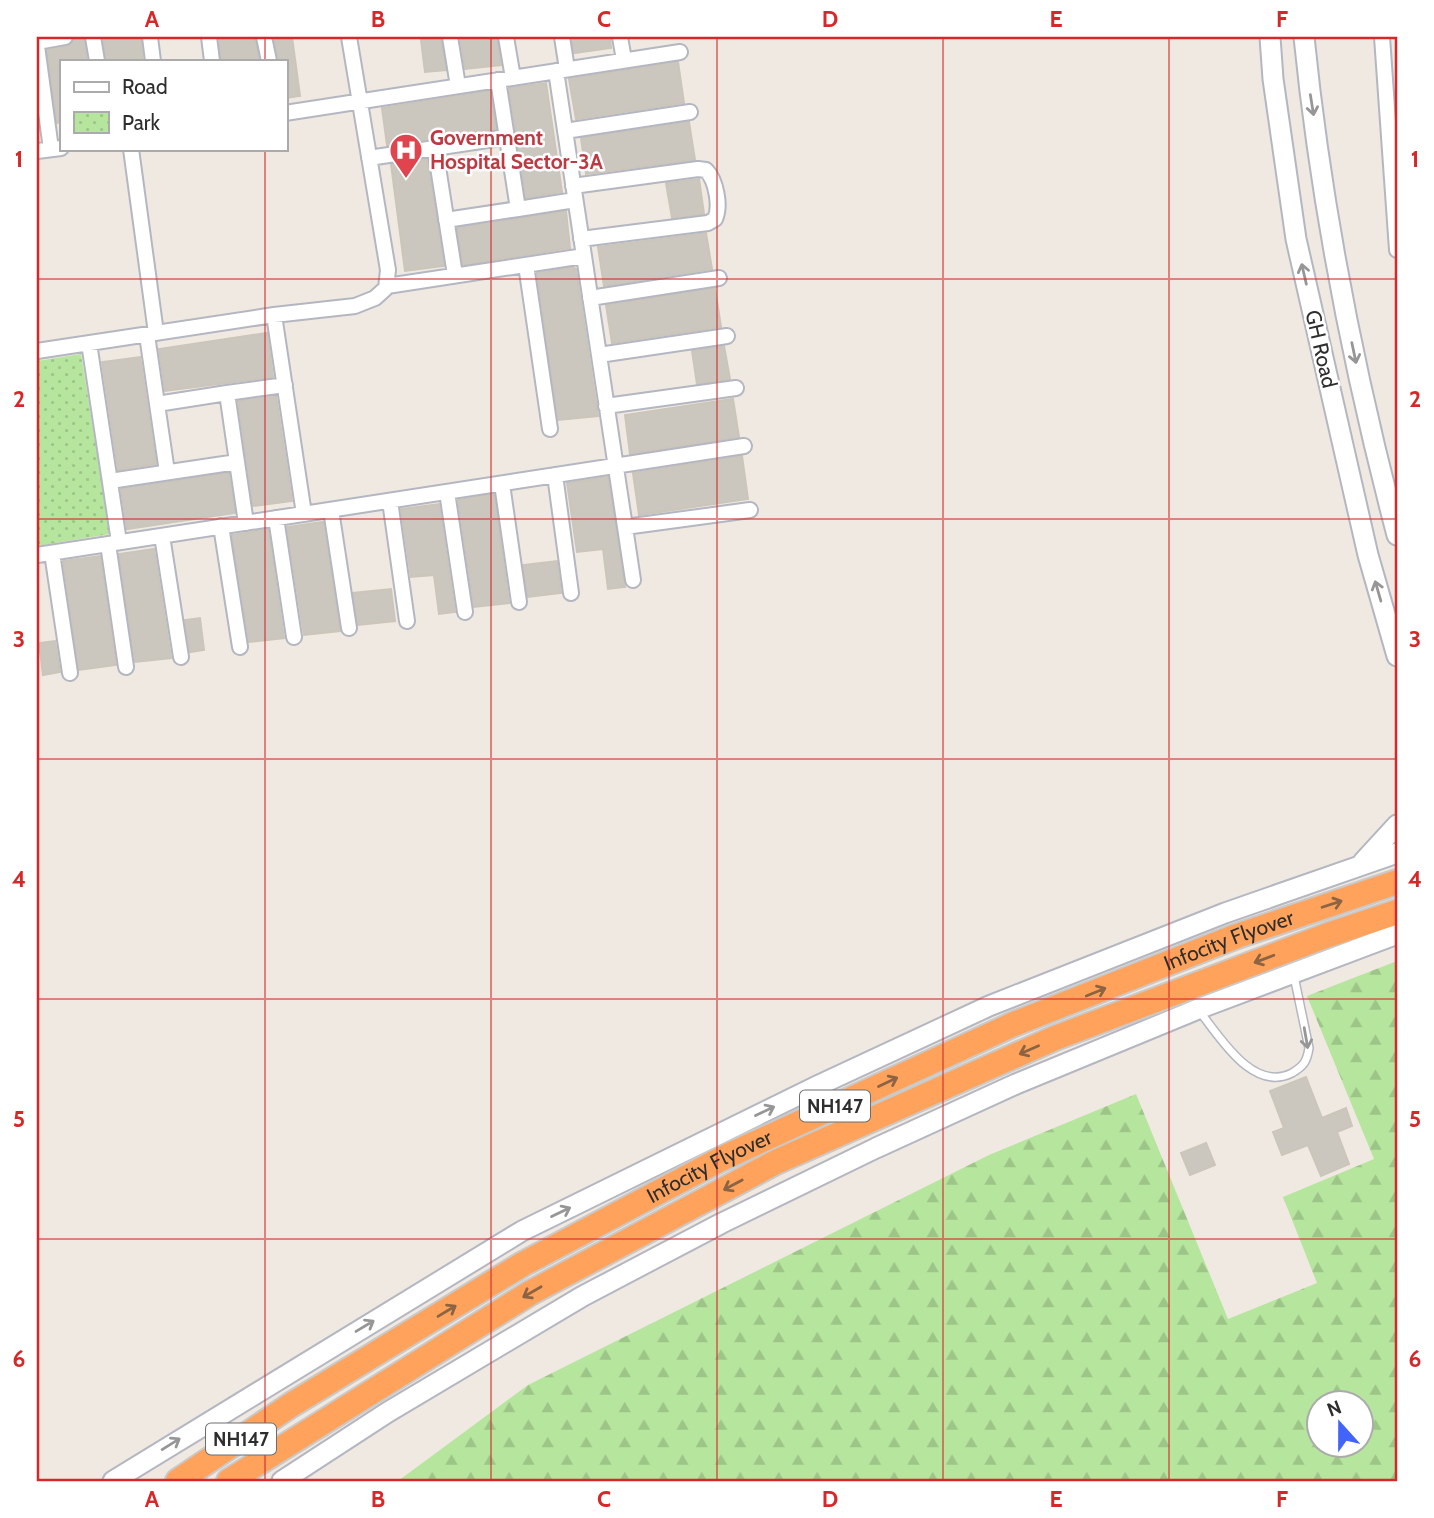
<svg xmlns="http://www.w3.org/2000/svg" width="1434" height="1518" font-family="Cabin,sans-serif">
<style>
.forest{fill:url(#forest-firs);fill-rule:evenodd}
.park{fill:url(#park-dots)}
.building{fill:#cbc7bf;stroke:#cbc5ba;stroke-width:2}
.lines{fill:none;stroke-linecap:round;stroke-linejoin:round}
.lane-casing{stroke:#b4b7c1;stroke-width:10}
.street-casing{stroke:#b4b7c1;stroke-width:18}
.secondary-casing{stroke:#b4b7c1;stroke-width:23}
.highway-casing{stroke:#c9c9c9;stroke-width:28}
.lane{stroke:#fff;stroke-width:7}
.street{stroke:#fff;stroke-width:14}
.secondary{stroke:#fff;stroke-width:19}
.highway{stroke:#ffa35c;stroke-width:24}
.oneway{stroke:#969696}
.oneway2{stroke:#8c6343}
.grid{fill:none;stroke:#d62828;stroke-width:2;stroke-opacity:0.55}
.labels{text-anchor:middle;stroke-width:5;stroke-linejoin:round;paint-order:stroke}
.shield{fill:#fff;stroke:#6d6d6d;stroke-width:2}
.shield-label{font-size:19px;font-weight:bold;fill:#2e2e2e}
.health-label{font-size:21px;font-weight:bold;fill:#be3a42;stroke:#fff;text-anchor:start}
.street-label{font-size:21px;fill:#2e2e2e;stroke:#fff}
.neatline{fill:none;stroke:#d62828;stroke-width:2.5}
.grid-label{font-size:23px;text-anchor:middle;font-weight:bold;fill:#d62828}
</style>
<defs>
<pattern id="forest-firs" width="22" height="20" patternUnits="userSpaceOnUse" patternTransform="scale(1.75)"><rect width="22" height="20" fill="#b6e59e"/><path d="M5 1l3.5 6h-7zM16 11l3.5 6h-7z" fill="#9dc588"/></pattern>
<pattern id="park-dots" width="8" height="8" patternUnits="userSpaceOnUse" patternTransform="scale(1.75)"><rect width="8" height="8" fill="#b6e59e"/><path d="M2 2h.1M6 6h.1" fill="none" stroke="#9dc588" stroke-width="1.8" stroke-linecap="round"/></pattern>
</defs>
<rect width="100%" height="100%" fill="#efe9e1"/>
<!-- forest -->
<path class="forest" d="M1397 961V1481H398L528 1385 989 1155 1136 1094 1228 1319 1317 1283 1283 1197 1374 1159 1307 996ZM1318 1402H1360V1444H1318Z"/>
<!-- park -->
<path class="park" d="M81 354 110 534 37 546V361Z"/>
<!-- building -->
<path class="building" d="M84 37 87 61H61V122L57 123 47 50 67 46 74 39Z
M103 37H141L143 61H106Z
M227 37H255L259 61H221L219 38Z
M274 37H292L300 96 285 98V59L278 60Z
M460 37H497L501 65 465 69Z
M572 37H610L611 48 574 53Z
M438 38 441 39 446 70 425 72 421 40Z
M678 62 684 103 576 119 569 79Z
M546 83 562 192 526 198 509 88Z
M490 91 496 129 387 145 382 108Z
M689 122 695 160 586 174 581 138Z
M427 159 444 266 405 271 391 164Z
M699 179 704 214 672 218 666 183Z
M566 211 570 248 463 265 457 228Z
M706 233 712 269 604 286 598 247Z
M573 267 576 269 598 416 558 420 537 273Z
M715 288 721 327 612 343 606 305Z
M267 333 273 377 165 391 159 349Z
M724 346 730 379 697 384 692 351Z
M140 357 156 464 118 470 102 362Z
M276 396 292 501 253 506 238 401Z
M733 399 739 437 630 454 625 415Z
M742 456 748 499 639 515 633 473Z
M229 473 235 513 127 529 121 489Z
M608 477 625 587 608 589 603 549 577 552 567 483Z
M494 494 509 603 474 607 458 500Z
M439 504 455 612 439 614 434 575 411 577 401 509Z
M323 522 340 631 304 635 287 527Z
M268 529 284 638 249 642 232 535Z
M154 549 171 658 135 662 119 554Z
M100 556 116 665 79 670 63 561Z
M557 561 561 593 528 597 523 565Z
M391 589 395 621 358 625 353 593Z
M200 618 204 650 190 652 185 620Z
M55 641 60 672 43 675 39 643Z
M1306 1077 1322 1118 1346 1108 1352 1126 1337 1132 1349 1164 1321 1176 1308 1145 1282 1155 1273 1132 1284 1128 1270 1091Z
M1206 1143 1215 1165 1190 1175 1181 1153Z"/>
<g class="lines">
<defs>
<path id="lane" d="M1200 1012C1220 1037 1253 1093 1292 1073 1304 1066 1307 1061 1309 1048L1294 976"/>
<path id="street" d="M93 37 97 61
M150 37 153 61
M209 37 212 61
M264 37 269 61
M450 37 458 86
M506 37 513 78
M562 37 567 69
M620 37 624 60
M1382 37 1397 250
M37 42 65 37
M37 46 51 149
M556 71 633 580
M498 80 518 209 575 200
M285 113 680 52
M565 131 690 112
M435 148 455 275
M131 149 156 333
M37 151 61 148
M369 158 507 137
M573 186 698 169 706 170C716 180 721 206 715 219L708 223 581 239
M446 220 518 209
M526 265 550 429
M387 286 584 256
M590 298 719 278
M274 315 304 514
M147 335 157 404 227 393
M89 343 119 542
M37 351 274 315 355 306 375 298 386 288 388 270 349 37
M599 355 727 336
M157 404 167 472
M606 406 736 388
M237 462 227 393 285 385
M555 475 571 593
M110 481 237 462 246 523
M502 484 519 602
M447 492 465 612
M390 501 407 621
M331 510 349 628
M276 518 294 637
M221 526 240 647
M625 527 750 510
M162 536 181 657
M108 544 126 667
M52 553 70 673
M37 555 744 446"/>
<path id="secondary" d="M1270 37 1273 79 1296 239 1368 555 1397 656
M1304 37C1321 205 1354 372 1397 535
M1363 862 1397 825
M113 1481 522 1231 817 1086 989 1006 1225 913 1397 853
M282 1481 388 1412 583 1296 722 1223 876 1148 1016 1084 1198 1009 1397 934"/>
<g id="highway">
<path id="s1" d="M178 1481 291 1405 523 1264 721 1159 1014 1024 1237 936 1397 882"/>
<path d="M229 1481 530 1293 776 1162 1055 1038 1328 935 1397 912"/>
</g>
</defs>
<!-- lane casing -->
<use href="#lane" class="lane-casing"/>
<!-- street casing -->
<use href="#street" class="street-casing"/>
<!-- secondary casing -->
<use href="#secondary" class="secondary-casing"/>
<!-- highway casing -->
<use href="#highway" class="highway-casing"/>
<!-- lane -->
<use href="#lane" class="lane"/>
<!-- street -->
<use href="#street" class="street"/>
<!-- secondary -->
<use href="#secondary" class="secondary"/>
<!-- highway -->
<use href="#highway" class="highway"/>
</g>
<!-- one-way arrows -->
<defs><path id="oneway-shaft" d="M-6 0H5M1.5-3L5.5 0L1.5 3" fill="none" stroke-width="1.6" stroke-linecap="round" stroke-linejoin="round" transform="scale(1.75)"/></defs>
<g class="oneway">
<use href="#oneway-shaft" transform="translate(1312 105) rotate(81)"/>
<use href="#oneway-shaft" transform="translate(1304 274) rotate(-103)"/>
<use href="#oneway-shaft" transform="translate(1354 353) rotate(78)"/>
<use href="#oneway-shaft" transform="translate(1378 591) rotate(-106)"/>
<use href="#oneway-shaft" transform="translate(1306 1038) rotate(80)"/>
<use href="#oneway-shaft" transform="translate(765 1111) rotate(-26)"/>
<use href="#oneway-shaft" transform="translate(561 1212) rotate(-26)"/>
<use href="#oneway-shaft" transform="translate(365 1326) rotate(-31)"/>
<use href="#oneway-shaft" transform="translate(171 1444) rotate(-32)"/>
</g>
<g class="oneway2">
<use href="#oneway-shaft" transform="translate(1332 904) rotate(-18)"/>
<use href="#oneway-shaft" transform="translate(1264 959) rotate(159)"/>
<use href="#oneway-shaft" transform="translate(1096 992) rotate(-22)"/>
<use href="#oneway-shaft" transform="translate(1029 1050) rotate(156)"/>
<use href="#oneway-shaft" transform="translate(888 1082) rotate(-25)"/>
<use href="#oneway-shaft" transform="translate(733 1185) rotate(152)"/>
<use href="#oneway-shaft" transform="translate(532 1292) rotate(150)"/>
<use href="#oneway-shaft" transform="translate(447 1311) rotate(-31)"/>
</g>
<!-- grid -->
<path class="grid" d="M265 37V61M491 37V1481M717 37V1481M943 37V1481M1169 37V1481M265 149V1481M37 279H1397M37 519H1397M37 759H1397M37 999H1397M37 1239H1397"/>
<!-- icons -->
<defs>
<symbol id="hospital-pin" viewBox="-11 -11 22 30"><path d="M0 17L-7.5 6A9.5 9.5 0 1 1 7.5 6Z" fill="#e0444e" stroke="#fff"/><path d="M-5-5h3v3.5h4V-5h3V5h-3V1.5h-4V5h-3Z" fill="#fff"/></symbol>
</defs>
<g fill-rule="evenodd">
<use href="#hospital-pin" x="387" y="131" width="38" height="52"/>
</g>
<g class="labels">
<!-- shield labels -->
<g class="shield">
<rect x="800" y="1090.5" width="70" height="31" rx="5"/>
<rect x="206" y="1423.5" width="70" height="31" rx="5"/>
</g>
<g class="shield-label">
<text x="835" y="1113">NH147</text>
<text x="241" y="1446">NH147</text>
</g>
<!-- health labels -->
<g class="health-label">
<text x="430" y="145">Government<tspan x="430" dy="24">Hospital Sector-3A</tspan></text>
</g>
<!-- street labels -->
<g class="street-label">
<text transform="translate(1321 349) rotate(77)" y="7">GH Road</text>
<text dy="7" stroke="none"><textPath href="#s1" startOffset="1185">Infocity Flyover</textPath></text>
<text dy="7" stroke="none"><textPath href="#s1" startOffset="618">Infocity Flyover</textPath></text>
</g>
</g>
<!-- border -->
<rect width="1434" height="1518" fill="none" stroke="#ffffff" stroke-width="77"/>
<!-- legend -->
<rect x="60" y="60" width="228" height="91" fill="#ffffff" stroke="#ababab" stroke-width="2"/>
<rect x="74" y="82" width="35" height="10" fill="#ffffff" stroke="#ababab" stroke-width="2"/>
<text x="122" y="94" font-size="21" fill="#2e2e2e">Road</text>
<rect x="74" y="112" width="35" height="21" fill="url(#park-dots)" stroke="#ababab" stroke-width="2"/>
<text x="122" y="130" font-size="21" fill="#2e2e2e">Park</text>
<!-- north arrow -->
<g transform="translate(1340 1424) rotate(339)"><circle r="33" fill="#ffffff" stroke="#ababab" stroke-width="2"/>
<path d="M0-5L12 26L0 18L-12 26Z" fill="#4264fb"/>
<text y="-10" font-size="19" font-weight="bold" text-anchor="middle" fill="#2e2e2e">N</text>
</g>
<rect x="38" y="38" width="1358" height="1442" class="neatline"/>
<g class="grid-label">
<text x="152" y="27">A</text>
<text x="378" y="27">B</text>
<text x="604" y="27">C</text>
<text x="830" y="27">D</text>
<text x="1056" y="27">E</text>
<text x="1282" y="27">F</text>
<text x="19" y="167">1</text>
<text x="1415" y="167">1</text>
<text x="19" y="407">2</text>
<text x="1415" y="407">2</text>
<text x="19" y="647">3</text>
<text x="1415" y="647">3</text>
<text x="19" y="887">4</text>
<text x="1415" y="887">4</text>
<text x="19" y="1127">5</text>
<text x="1415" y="1127">5</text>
<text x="19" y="1367">6</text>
<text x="1415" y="1367">6</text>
<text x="152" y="1507">A</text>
<text x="378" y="1507">B</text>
<text x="604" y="1507">C</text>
<text x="830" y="1507">D</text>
<text x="1056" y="1507">E</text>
<text x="1282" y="1507">F</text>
</g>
</svg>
